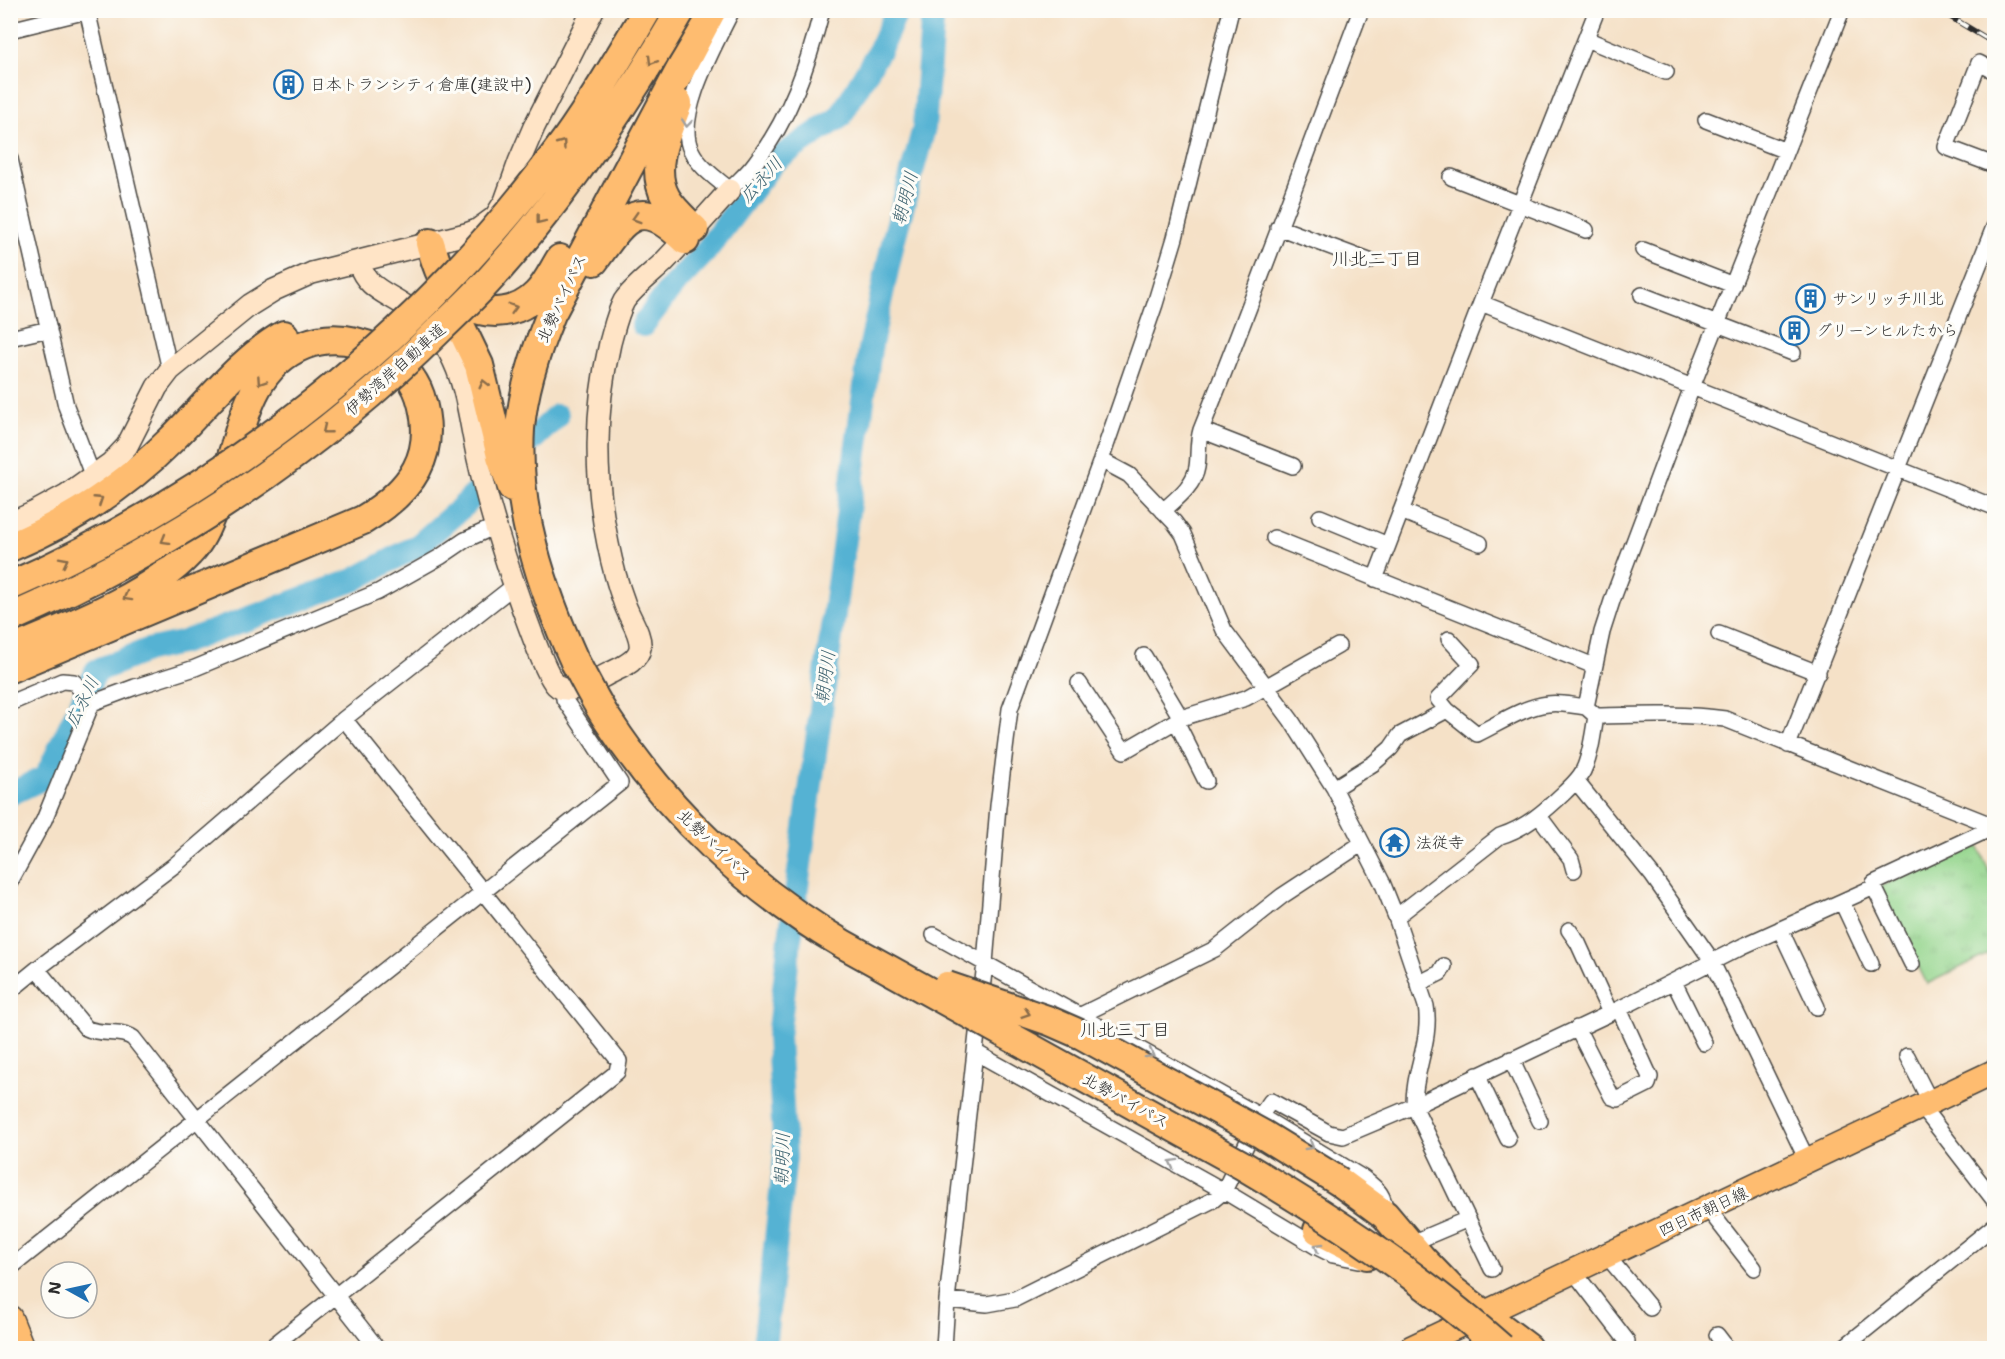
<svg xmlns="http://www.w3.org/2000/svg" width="2005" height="1359" font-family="'Shantell Sans','Klee One',sans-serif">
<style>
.park{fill:url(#park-tufts);stroke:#60805c;stroke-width:1.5}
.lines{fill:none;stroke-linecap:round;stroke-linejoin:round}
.river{stroke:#55b2d3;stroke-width:24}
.street-casing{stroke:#494642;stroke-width:18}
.secondary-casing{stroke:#494642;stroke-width:24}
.primary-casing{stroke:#494642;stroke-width:27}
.highway-casing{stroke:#494642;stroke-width:32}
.street{stroke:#fff;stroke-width:15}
.secondary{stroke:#ffe4c6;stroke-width:21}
.primary{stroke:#febc70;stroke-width:24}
.highway{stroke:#febc70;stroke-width:28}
.rail-casing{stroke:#2b2b2b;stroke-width:6}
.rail{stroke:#fdfcf7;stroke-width:4;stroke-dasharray:11;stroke-linecap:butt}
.highway-bridge-casing{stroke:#494642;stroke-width:32;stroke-linecap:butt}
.highway-bridge{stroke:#febc70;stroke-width:28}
.oneway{stroke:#8a6c4a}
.oneway2{stroke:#a0a0a0}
.labels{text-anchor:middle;stroke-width:6;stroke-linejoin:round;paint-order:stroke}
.poi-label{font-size:16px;fill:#2b2b2b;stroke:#fdfcf7;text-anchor:start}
.street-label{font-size:16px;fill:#2b2b2b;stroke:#fdfcf7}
.water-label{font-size:18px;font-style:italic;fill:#3c616e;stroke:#fdfcf7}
.neighbourhood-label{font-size:18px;fill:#2b2b2b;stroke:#fdfcf7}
</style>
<defs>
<pattern id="park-tufts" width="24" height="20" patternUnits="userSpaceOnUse" patternTransform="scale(1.5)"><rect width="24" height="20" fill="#94d58d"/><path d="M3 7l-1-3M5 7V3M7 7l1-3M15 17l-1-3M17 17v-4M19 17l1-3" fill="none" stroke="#80b77a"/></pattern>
</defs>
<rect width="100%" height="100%" fill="#fdfcf7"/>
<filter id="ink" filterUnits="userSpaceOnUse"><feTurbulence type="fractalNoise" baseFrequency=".0167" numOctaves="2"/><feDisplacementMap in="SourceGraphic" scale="12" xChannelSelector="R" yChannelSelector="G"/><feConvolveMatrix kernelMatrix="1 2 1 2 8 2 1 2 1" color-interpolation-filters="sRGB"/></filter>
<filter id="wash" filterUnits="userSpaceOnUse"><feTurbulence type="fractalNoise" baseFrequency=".008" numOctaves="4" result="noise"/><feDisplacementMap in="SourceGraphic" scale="24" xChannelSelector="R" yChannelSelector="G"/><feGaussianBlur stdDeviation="1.35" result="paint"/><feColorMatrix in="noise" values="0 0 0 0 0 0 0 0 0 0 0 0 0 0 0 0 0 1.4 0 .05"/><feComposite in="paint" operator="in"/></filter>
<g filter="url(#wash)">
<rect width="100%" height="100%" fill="#f5e1c7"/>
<!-- park -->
<path class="park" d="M1976 841 1994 882V951L1927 984 1879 887Z"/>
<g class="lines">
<!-- river -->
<path class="river" d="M643 325 671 288 705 252 774 161 840 117 880 49 897 10
M10 794 46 777 96 671 148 650 181 643 354 580 419 545 461 508 557 416
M764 1348 785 1157 778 1037 791 931 870 349 894 238 924 128 933 10"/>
</g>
</g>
<g filter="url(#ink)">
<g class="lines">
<defs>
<path id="street" d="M87 10 170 370
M732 10C716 43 674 116 691 150 699 167 716 178 730 190 738 181 748 173 755 163 790 118 808 65 822 10
M1842 10 1692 387 1613 598 1602 632 1586 707 1596 716C1638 715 1683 713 1725 719L1994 826
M10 30 87 11
M1586 39 1666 72
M1994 71 1979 63 1946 147 1994 165
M1706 120 1786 151
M10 159 66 406 93 477
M1451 177 1586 230
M1278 227 1369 261
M1643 250 1733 285
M1642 295 1793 353
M1481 303 1994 507
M10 338 49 329
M1201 430 1293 466
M1101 460 1129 475 1174 522 1183 534 1224 630 1291 720 1334 788 1382 882 1396 917 1426 1006C1432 1041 1413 1071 1414 1106L1468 1219 1409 1244
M1163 511C1176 499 1194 486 1197 467 1199 454 1197 443 1201 430 1257 291 1308 150 1361 10
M1401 511 1480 543
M1320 517 1388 545
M1274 538 1594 666
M1375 579 1481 303 1597 10
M1719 634 1818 673
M1449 639 1472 664 1438 699 1447 710 1477 734C1498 724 1525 706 1548 704 1560 702 1574 706 1586 707
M1144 656 1181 718
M1079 683 1124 751 1181 718 1246 698 1338 646
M10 703 62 681 74 682 92 703
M1176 721 1206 781
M1788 745 1994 227
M1576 781 1652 875 1710 958 1808 1162
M1334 788 1374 763 1391 748 1400 735 1447 710
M1539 816 1571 859 1574 870
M10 882 44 820 92 703 135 687 195 668 378 592 440 557 465 540 496 526
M1874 887 1912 964
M1842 902 1871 964
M1396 917 1500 836C1526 828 1545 811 1565 792 1571 786 1579 779 1583 771 1591 755 1593 734 1596 716
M1780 929 1817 1007
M1569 930 1578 943 1610 1013
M934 935 1260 1116 1363 1178C1377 1189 1385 1194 1385 1213
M37 969 86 1028C101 1036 120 1029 133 1038L377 1348
M1674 982 1704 1043
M1418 984 1440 973 1444 966
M10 991 37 969 176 864 344 719 515 585
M1081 1015 1215 949 1282 896 1361 844
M1577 1028 1612 1097 1618 1099 1648 1084 1650 1077 1619 1009
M975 1052 1224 1191 1317 1247 1333 1255 1359 1260
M1907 1056 1931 1103
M1511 1059 1540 1121
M1477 1075 1508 1139
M1922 1107 1994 1200
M1708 1209 1754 1268
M1468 1219 1492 1269
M1607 1256 1650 1308
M10 1268 620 783 564 699V689
M1574 1272 1627 1341
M947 1300 987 1304 1015 1299 1213 1200 1224 1191 1260 1116 1271 1101 1329 1133 1343 1136 1414 1106 1619 1009 1743 946 1874 887V883L1994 827
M1717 1335 1727 1348
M270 1348 617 1072 619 1061 344 719
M944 1348 947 1300 985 963 998 806 1010 709 1101 460 1155 304 1175 238 1231 10
M1843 1348 1994 1226"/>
<path id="secondary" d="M358 262C367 288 383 291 404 305 422 317 439 333 449 352 468 386 470 426 479 463 490 513 506 562 523 610 529 626 546 675 556 685 559 688 562 689 566 689 580 691 599 678 612 672 622 667 638 661 640 648 642 634 628 616 624 602 617 583 612 564 608 544 594 478 595 408 610 343 614 329 617 314 624 301 633 288 651 274 663 263 686 239 708 215 730 190
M10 523 33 513 66 495 111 463 127 446 157 387 170 370 250 305 274 290 312 273 466 234 477 230 495 217 505 201 519 162 534 127 593 10"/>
<path id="primary" d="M10 1318 22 1348
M1411 1348 1994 1072"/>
<path id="highway" d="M678 103C667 132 649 168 666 198 673 210 685 220 694 229
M430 243C435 259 440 277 450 290 472 318 513 319 537 294 547 284 553 270 560 259
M594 261C625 218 638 194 685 240
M445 294 479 365 501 456 512 487
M10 547C70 522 124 487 170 441 206 406 240 360 284 335
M10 651C66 627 148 597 189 553 201 541 207 525 213 510 221 490 228 470 234 450 246 407 259 363 304 345 329 335 355 339 379 350 397 358 414 378 420 396 439 455 411 491 363 520L10 668
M575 662C542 589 515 510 520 429 523 389 536 350 551 314L712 10
M1340 1182 1385 1215 1422 1259 1452 1290 1528 1348
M1318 1230 1367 1255"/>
</defs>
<!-- street casing -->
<use href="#street" class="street-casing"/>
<!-- secondary casing -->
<use href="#secondary" class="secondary-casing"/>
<!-- primary casing -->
<use href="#primary" class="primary-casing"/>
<!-- highway casing -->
<use href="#highway" class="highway-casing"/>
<!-- street -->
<use href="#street" class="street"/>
<!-- secondary -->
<use href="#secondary" class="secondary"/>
<!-- primary -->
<use href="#primary" class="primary"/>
<!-- highway -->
<use href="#highway" class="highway"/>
<defs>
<path id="rail" d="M1939 10 1994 43"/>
</defs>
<!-- rail casing -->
<use href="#rail" class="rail-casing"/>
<!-- rail -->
<use href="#rail" class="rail"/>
<defs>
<path id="highway-bridge" d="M10 586C230 489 424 335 565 141 595 99 621 55 647 10
M10 618C171 548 318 451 442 327 461 309 480 291 497 271 569 190 627 103 681 10
M575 662C586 682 596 703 609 722 668 812 750 890 843 944L1242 1165C1333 1219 1422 1277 1501 1348
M947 986 1050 1021 1082 1035 1262 1134 1340 1182"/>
</defs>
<!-- highway-bridge casing -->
<use href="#highway-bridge" class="highway-bridge-casing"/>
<!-- highway-bridge -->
<use href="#highway-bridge" class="highway-bridge"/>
</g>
<!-- one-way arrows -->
<defs><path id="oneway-chevron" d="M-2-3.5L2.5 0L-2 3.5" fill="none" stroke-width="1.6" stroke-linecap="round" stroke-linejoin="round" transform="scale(1.5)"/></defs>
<g class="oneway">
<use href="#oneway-chevron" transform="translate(652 61) rotate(121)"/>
<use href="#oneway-chevron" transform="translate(562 144) rotate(-53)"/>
<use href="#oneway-chevron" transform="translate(636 218) rotate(163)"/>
<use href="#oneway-chevron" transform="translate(540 220) rotate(128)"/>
<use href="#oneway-chevron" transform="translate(513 308) rotate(-16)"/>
<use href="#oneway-chevron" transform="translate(261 381) rotate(124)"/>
<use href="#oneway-chevron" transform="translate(484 384) rotate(-104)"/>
<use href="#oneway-chevron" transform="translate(326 430) rotate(141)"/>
<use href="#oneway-chevron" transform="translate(99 500) rotate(-33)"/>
<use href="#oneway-chevron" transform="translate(165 540) rotate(150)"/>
<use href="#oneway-chevron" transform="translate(64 561) rotate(-27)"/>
<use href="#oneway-chevron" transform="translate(127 597) rotate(151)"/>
<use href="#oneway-chevron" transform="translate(1026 1013) rotate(19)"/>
</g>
<g class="oneway2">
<use href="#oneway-chevron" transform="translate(687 123) rotate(96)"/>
<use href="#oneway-chevron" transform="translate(1150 1054) rotate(29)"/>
<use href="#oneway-chevron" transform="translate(1310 1146) rotate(31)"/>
<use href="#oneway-chevron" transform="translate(1173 1163) rotate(-151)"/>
<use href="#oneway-chevron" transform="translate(1318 1247) rotate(-151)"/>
</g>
</g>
<!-- icons -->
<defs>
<symbol id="building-ring" viewBox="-11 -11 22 22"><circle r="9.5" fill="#fdfcf7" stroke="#1f6fb2" stroke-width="1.5"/><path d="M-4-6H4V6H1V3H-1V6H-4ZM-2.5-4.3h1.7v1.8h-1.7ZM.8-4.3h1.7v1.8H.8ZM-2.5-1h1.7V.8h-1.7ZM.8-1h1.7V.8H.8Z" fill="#1f6fb2"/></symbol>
<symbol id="temple-ring" viewBox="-11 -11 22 22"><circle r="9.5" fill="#fdfcf7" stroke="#1f6fb2" stroke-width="1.5"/><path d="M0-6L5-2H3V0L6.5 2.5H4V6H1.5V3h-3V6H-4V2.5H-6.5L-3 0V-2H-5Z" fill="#1f6fb2"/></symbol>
</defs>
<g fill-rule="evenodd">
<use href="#building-ring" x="272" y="68" width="33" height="33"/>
<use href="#building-ring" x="1794" y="282" width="33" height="33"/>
<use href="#building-ring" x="1778" y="314" width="33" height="33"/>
<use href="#temple-ring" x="1378" y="826" width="33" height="33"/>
</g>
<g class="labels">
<!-- poi labels -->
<g class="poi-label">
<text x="310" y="90">日本トランシティ倉庫(建設中)</text>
<text x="1832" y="304">サンリッチ川北</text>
<text x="1816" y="336">グリーンヒルたから</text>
<text x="1416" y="848">法従寺</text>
</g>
<!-- street labels -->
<g class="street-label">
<text transform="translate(561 298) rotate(-65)" y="6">北勢バイパス</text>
<text transform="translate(395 369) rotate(-42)" y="6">伊勢湾岸自動車道</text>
<text transform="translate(715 845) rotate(44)" y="6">北勢バイパス</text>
<text transform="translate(1126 1100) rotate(29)" y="6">北勢バイパス</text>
<text transform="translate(1703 1211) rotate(-25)" y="6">四日市朝日線</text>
</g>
<!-- water labels -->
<g class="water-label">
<text transform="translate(761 180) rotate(-48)" y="6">広永川</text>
<text transform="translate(905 198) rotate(-75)" y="6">朝明川</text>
<text transform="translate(825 677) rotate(-82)" y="6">朝明川</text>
<text transform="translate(82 702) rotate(-64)" y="6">広永川</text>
<text transform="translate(782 1159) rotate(-88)" y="6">朝明川</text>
</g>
<!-- neighbourhood labels -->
<g class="neighbourhood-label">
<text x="1377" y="265">川北二丁目</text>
<text x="1125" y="1036">川北三丁目</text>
</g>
</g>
<!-- margin -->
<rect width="2005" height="1359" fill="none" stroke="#fdfcf7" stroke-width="36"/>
<!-- north arrow -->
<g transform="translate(69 1290) rotate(278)"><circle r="28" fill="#fdfcf7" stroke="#a9a8a5" stroke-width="1.5"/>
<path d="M0-4.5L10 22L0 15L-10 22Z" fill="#1f6fb2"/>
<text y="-9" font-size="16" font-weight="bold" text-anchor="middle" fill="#2b2b2b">N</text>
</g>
</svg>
